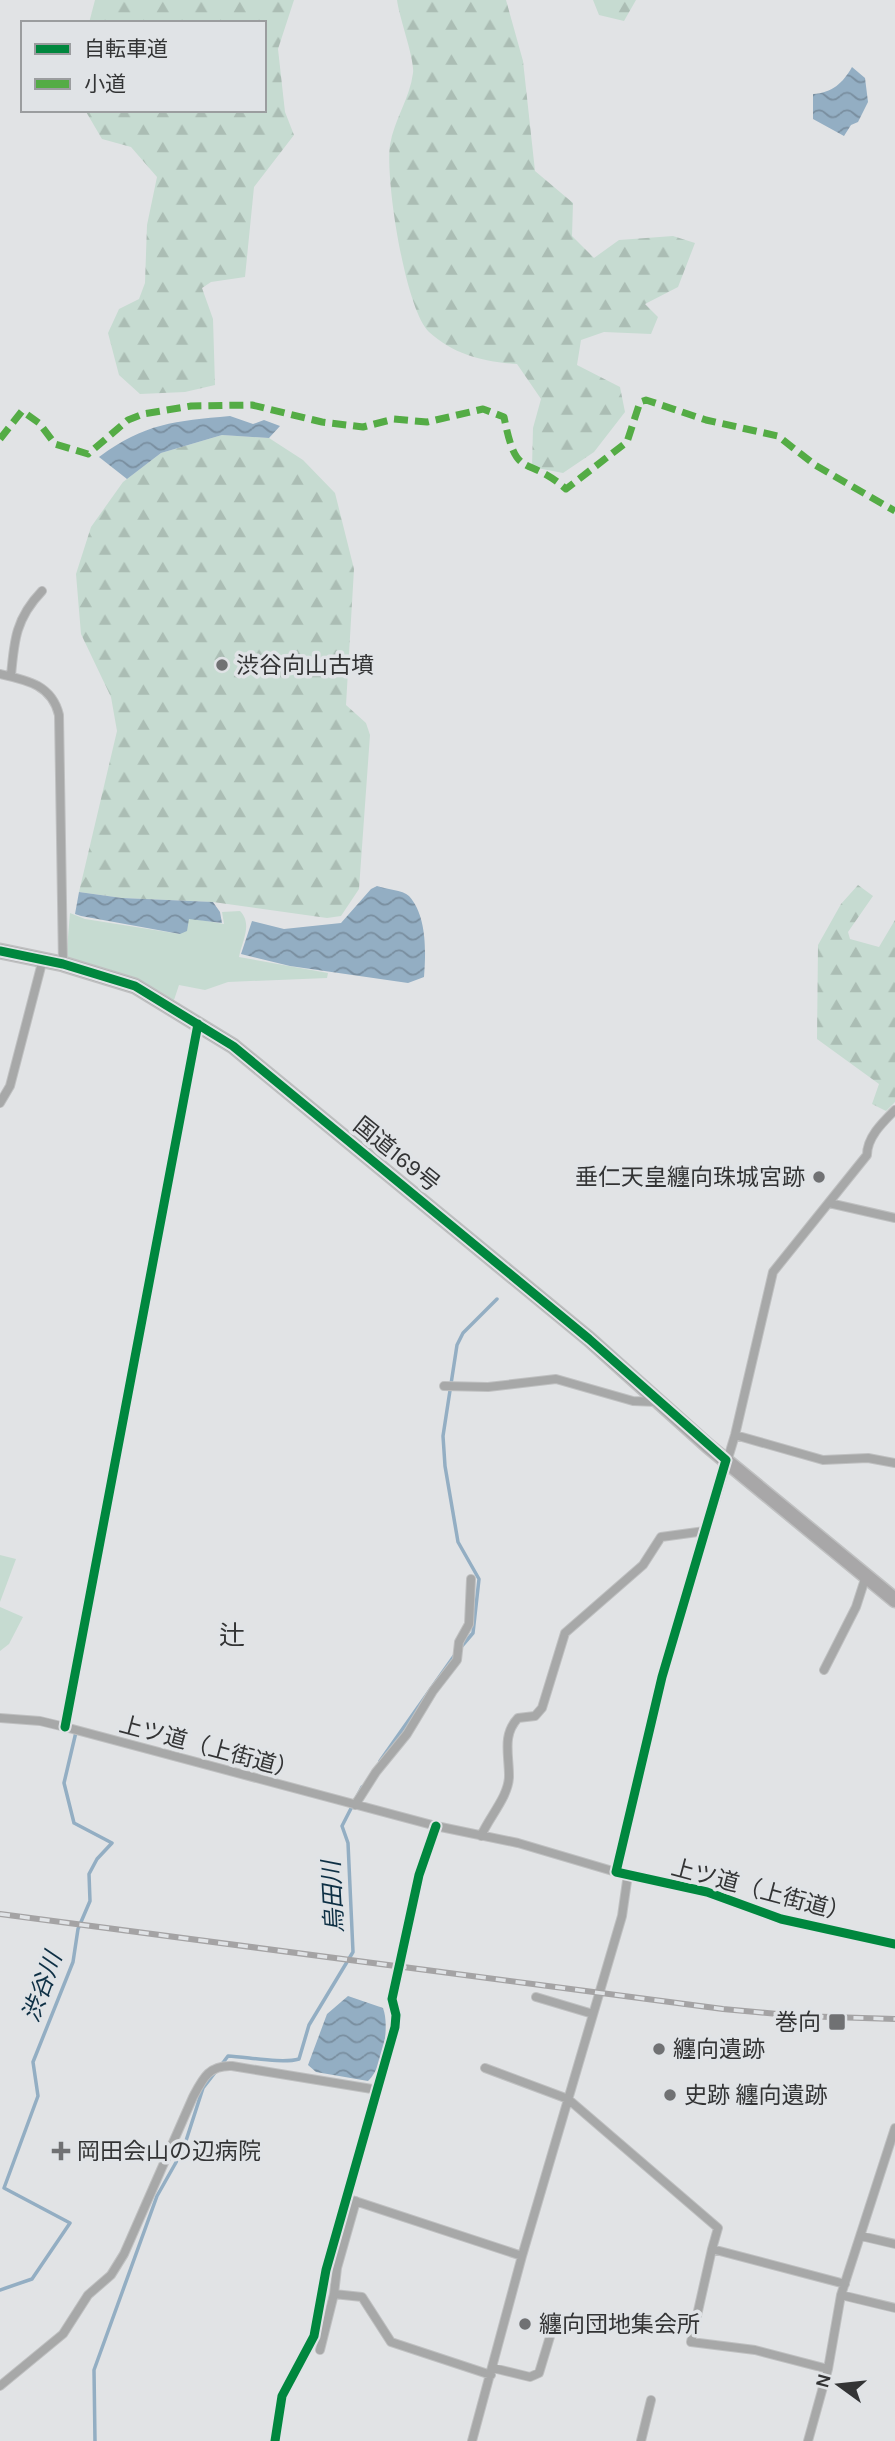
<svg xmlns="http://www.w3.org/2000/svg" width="895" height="2441" font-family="Karla,'Noto Sans JP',sans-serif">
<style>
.green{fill:#c6dbd1}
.forest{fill:url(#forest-firs)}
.water{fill:url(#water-waves)}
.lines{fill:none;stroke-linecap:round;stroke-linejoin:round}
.stream{stroke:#93aec3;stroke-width:3.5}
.minor-casing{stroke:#bfc0c1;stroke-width:10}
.trunk-casing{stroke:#bfc0c1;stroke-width:17}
.minor{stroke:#a7a8a8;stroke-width:8}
.trunk{stroke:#a8a7a8;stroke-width:14}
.rail-casing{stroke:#a4a3a4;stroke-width:6}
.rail{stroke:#e0e3e6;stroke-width:3.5;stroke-dasharray:10;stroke-linecap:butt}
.quiet{stroke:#54ac45;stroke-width:7;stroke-dasharray:14 7;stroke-linecap:butt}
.cycleway-casing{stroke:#e0e3e6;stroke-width:13}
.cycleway{stroke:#00873e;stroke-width:9}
.poi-dot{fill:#707173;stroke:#e0e3e6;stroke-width:2.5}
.labels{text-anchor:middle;stroke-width:7;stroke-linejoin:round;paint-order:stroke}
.poi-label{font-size:23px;fill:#333435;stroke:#e0e3e6;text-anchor:start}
.street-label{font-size:23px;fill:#333435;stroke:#e0e3e6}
.water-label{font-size:24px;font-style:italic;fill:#0e3045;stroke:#e0e3e6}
.quarter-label{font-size:26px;fill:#333435;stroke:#e0e3e6}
</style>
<defs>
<pattern id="forest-firs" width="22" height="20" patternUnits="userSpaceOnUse" patternTransform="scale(1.75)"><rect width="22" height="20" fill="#c6dbd1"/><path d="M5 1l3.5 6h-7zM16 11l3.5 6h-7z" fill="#abbdb4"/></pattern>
<pattern id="water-waves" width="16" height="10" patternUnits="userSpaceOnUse" patternTransform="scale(1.75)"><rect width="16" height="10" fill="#93aec3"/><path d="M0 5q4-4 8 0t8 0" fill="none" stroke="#798e9f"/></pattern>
</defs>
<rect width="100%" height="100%" fill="#e1e3e5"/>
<!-- green -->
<path class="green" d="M240 911C253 924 242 941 239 957L328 973 327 978 228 982 205 990 179 985 174 1000 142 985 66 961 70 913 85 919 180 934 189 918 224 924 222 912Z
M0 1555 16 1559 0 1602Z
M0 1607 23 1617 9 1644 0 1651Z"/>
<!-- forest -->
<path class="forest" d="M95 0H294L278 49 285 112 294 135 254 187 245 277 211 282 202 288 213 319 215 385 185 392 140 394 119 375 108 333 119 309 139 299 145 283 147 225 157 177 131 147 102 139 85 110H264V23H89Z
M397 0H506L523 61 535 171 573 203 572 236 594 258 619 240 673 236 695 243 678 287 645 304 658 317 651 334 604 332 581 340 577 365 620 387 625 412 594 452 563 473 532 467 533 428 541 399 517 364C485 362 454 355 429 332 405 309 385 178 390 145 394 120 410 98 413 73 415 60 399 17 397 0Z
M593 0H636L624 21 599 15Z
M222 435 269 438 303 460 335 493 354 569 346 705 366 723 370 735 359 889 341 916 327 918 213 902 122 898 79 892 117 731 111 697 81 634 76 574 91 527 123 482 161 453Z
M858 885 873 896 848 932 850 939 879 947 895 920V1102L886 1111 872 1104 879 1084 817 1039 818 945 841 904Z"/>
<!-- water -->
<path class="water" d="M852 67 865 78 868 102 858 122 851 125 844 136 813 119V94C832 93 843 83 852 67Z
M230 416 253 424 264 420 280 426 269 438 222 435 161 453 127 479 99 457C145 423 175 421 230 416Z
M377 886C385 889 403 890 409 896 427 916 426 951 424 977L408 983 290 966 241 954 252 921 284 929 341 923 371 889Z
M79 892 122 898 213 902 220 912 222 923 189 919 187 931 180 934 81 916 75 914Z
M348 1996 383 2008C390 2026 383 2068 368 2081L316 2072 308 2065 327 2014Z"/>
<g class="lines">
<!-- stream -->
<path class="stream" d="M461 1647 473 1633 479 1579 458 1542 445 1466 443 1436 457 1345 463 1333 497 1299
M380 1761 454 1656
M222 2064 228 2056C248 2057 282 2064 299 2059L309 2025 353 1952 348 1843 342 1826 362 1787
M0 2290 32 2279 70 2223 4 2188 38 2096 33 2062 73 1962 78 1929 90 1901 89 1874 97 1859 112 1843 74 1823 64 1783 76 1732
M95 2441 94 2370 157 2196 183 2150 203 2088 217 2070"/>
<defs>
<path id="minor" d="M0 674C27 680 52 685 59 715L63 964
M11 676C14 640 16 618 42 591
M0 1103 10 1086 43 959
M829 1203 895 1218
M444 1386 488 1387 556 1379 633 1401 657 1402
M735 1435 823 1460 868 1458 895 1463
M824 1670 856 1607 866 1576
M0 1718 40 1721 65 1727 436 1826 518 1843 616 1872 707 1892 781 1919 895 1944
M65 1727 198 1024
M355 1805 376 1772 407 1734 433 1691 457 1660 459 1642 469 1624 471 1579
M481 1836C489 1817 509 1796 509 1776 509 1754 502 1735 518 1718L535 1716 542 1708 565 1633 643 1565 661 1537 705 1531
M616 1872 662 1677 735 1435 773 1272 867 1155C867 1137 883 1122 895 1110
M536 1997 593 2014
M485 2068 568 2099 718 2228 712 2249 845 2284
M352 2200 522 2256
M356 2201 337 2268 334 2294 362 2297 391 2342 491 2375
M861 2236 895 2244
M712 2249 691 2342 755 2350 828 2369
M841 2295 895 2308
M320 2350 334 2294
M493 2368 530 2377 539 2373 552 2330
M0 2386 63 2334 88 2295 111 2275 124 2254 193 2097C203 2078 209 2065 232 2066L378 2090
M275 2441 282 2396 314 2336 326 2270 395 2027 396 2015 392 1999 419 1875 436 1826
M472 2441 522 2256 622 1916 628 1874
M641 2441 651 2400
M808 2441 828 2369 841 2295 895 2128"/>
<path id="trunk" d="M0 951 63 964 135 986 233 1046 589 1339 708 1446 895 1600"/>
</defs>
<!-- minor casing -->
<use href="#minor" class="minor-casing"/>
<!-- trunk casing -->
<use href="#trunk" class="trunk-casing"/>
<!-- minor -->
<use href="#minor" class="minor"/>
<!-- trunk -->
<use href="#trunk" class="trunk"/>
<defs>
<path id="rail" d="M0 1914 723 2009 799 2016 895 2019"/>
</defs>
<!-- rail casing -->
<use href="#rail" class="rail-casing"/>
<!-- rail -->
<use href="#rail" class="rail"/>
<!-- quiet -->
<path class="quiet" d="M0 439 22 411 39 423 55 444 88 454 128 420 143 414 191 406 252 405 322 422 363 427 394 419 427 422 483 409 504 417C517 483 525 453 566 489L627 442 640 402 646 400 706 420 778 436 815 465 895 511"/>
<defs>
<path id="cycleway" d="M0 951 63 964 135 986 233 1046 589 1339 726 1460 662 1677 616 1872 707 1892 781 1919 895 1944
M65 1727 198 1024
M275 2441 282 2396 314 2336 326 2270 395 2027 396 2015 392 1999 419 1875 436 1826"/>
</defs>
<!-- cycleway casing -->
<use href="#cycleway" class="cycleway-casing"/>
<!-- cycleway -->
<use href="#cycleway" class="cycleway"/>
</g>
<!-- markers -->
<g class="poi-dot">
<circle cx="222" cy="665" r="7"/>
<circle cx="819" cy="1177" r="7"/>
<rect x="828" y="2013" width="18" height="18" rx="3.5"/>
<circle cx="659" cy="2049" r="7"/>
<circle cx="670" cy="2095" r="7"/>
<path d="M57.5 2140.5h7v7h7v7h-7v7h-7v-7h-7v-7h7z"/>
<circle cx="525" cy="2324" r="7"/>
</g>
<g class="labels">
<!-- poi labels -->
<g class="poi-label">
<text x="236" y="673">渋谷向山古墳</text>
<text x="805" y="1185" text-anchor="end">垂仁天皇纏向珠城宮跡</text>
<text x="821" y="2030" text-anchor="end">巻向</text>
<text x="673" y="2057">纏向遺跡</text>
<text x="684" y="2103">史跡 纏向遺跡</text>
<text x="77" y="2159">岡田会山の辺病院</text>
<text x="539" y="2332">纏向団地集会所</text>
</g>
<!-- street labels -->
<g class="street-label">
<text transform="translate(397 1154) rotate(39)" y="8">国道169号</text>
<text transform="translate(209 1747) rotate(15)" y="8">上ツ道（上街道）</text>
<text transform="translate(761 1890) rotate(15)" y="8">上ツ道（上街道）</text>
</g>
<!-- water labels -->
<g class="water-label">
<text transform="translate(333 1897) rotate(-93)" y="8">烏田川</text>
<text transform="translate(42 1987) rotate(-70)" y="8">渋谷川</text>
</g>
<!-- quarter labels -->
<g class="quarter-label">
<text x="232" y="1644">辻</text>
</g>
</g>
<!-- legend -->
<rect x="21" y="21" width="245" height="91" fill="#e0e3e6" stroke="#9b9d9f" stroke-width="2"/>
<rect x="35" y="44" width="35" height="10" fill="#00873e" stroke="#9b9d9f" stroke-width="2"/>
<text x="84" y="56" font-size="21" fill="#333435">自転車道</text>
<rect x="35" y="79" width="35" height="10" fill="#54ac45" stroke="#9b9d9f" stroke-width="2"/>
<text x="84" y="91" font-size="21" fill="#333435">小道</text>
<!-- north arrow -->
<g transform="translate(839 2385) rotate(285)" stroke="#e0e3e6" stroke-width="5" paint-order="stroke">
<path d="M0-5L12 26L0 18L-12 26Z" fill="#333435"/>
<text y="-10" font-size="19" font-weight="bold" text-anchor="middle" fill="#333435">N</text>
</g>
</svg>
